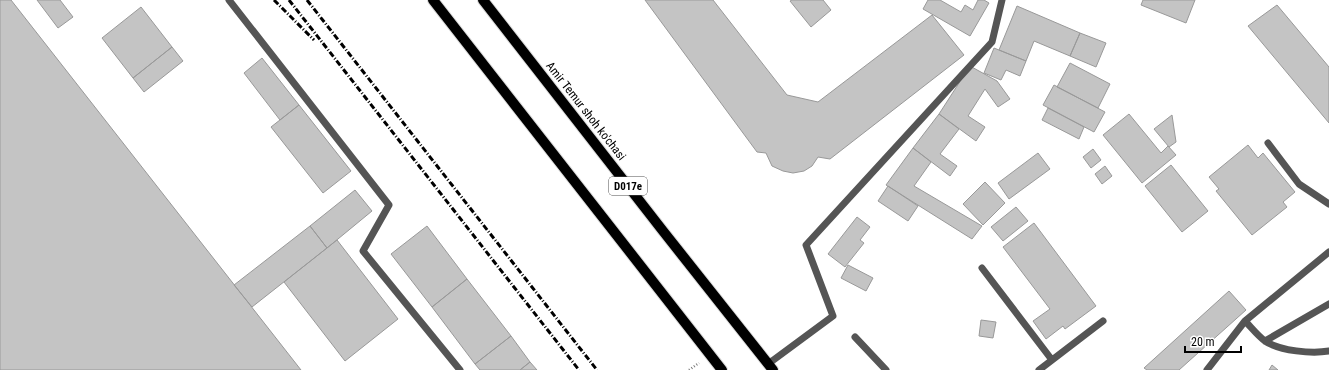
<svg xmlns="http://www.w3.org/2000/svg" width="1329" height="370" font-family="'Roboto Condensed',sans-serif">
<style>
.building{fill:#c4c4c4;stroke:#999}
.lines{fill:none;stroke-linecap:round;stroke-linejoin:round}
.primary-casing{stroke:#dbdbdb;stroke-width:12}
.path{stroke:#777;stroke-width:2.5;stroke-dasharray:1 2;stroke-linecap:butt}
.service{stroke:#555;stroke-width:7}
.primary{stroke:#000;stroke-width:10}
.rail{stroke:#000;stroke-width:3;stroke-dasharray:6 2 1 2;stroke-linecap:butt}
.labels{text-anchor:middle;stroke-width:4;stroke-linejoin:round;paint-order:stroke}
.shield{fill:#fff;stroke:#4c4c4c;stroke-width:1}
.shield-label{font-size:11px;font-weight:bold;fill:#000}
.street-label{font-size:12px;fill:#000;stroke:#fff}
</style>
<rect width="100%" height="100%" fill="#fff"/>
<!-- building -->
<path class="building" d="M0 0H11L301 370H0Z
M37 0H60L73 17 58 28Z
M645 0H713L787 95 818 102 932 15 964 55 830 159 818 157 812 166 804 171 793 173 783 171 772 166 766 153 757 152Z
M792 0H823L831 10 811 27 790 1Z
M928 0H940L961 12 965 5 973 10 978 0H984L989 3 970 36 923 9Z
M1143 0H1195L1186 23 1141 5Z
M1277 5 1329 67V123L1248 26Z
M1017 6 1080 33 1070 56 1034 41 1026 61 999 50Z
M141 7 172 47 133 78 102 38Z
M1080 33 1106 43 1096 67 1070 56Z
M172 47 183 61 144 92 133 78Z
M994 48 1026 61 1020 76 1006 70 1001 80 984 73Z
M262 58 299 105 280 120 244 73Z
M1070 63 1110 84 1098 108 1057 87Z
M970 66 997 81 1010 99 998 107 985 89 968 116 985 127 976 141 939 114Z
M1054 85 1105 112 1094 132 1043 105Z
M299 105 351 171 323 193 271 127Z
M1048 108 1084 127 1079 139 1042 120Z
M939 114 959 129 940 154 957 166 950 176 913 148Z
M1129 114 1161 153 1168 146 1176 155 1142 183 1103 135Z
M1172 115 1176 142 1169 147 1154 129Z
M1248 145 1258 158 1263 153 1295 192 1283 202 1287 207 1252 235 1216 191 1219 189 1209 177Z
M913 148 931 162 914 186 982 226 972 239 886 185Z
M1093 149 1101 160 1091 168 1083 157Z
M1038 153 1050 169 1009 199 998 183Z
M1171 165 1208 211 1182 232 1145 186Z
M1105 166 1112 176 1102 184 1095 174Z
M985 182 1005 203 983 225 963 204Z
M888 186 918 206 908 221 878 201Z
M355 190 372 211 327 248 310 226Z
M1016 207 1028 221 1003 241 991 227Z
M857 217 870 227 860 240 864 243 845 267 828 254Z
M1034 223 1096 306 1065 329 1063 326 1046 339 1033 321 1050 309 1003 247Z
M310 226 327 248 252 307 234 285Z
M427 226 467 279 432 307 391 254Z
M337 240 398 319 345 361 284 282Z
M848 265 873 278 866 291 841 278Z
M467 279 511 336 475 364 432 307Z
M1229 291 1246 310 1179 370H1147L1144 368Z
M981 320 996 322 993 338 979 336Z
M511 336 530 362 520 370H480L475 364Z
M530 362 537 370H520Z
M1272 365 1278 370H1269Z"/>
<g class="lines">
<defs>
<path id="primary" d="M433 0 722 370
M483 0 663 231 773 370"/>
</defs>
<!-- primary casing -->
<use href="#primary" class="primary-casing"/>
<!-- path -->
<path class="path" d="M689 370 699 363"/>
<!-- service -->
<path class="service" d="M229 0 389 205 363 251 460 370
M1268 143 1299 184 1329 204
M982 268 1052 360
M1245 321C1251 327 1258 336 1265 341 1280 351 1312 354 1329 351
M855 337 886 370
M1265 341 1329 304
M768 364 833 316 806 245 992 42 1002 0
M1039 370 1103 321
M1207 370 1245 321 1329 252"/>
<!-- primary -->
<use href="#primary" class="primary"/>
<!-- rail -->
<path class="rail" d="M274 0 314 40
M289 0 579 370
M307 0 597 370"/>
</g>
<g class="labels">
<!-- shield labels -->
<rect class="shield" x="609" y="177" width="38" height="18" rx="3"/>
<g class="shield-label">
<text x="628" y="190">D017e</text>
</g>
<!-- street labels -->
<g class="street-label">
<text transform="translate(586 111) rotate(52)" y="4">Amir Temur shoh ko'chasi</text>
</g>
</g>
<!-- scale -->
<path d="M1185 346v6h56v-6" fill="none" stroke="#000000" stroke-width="2"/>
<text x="1191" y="346" font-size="12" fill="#000000" stroke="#ffffff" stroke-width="3" paint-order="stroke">20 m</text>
</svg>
